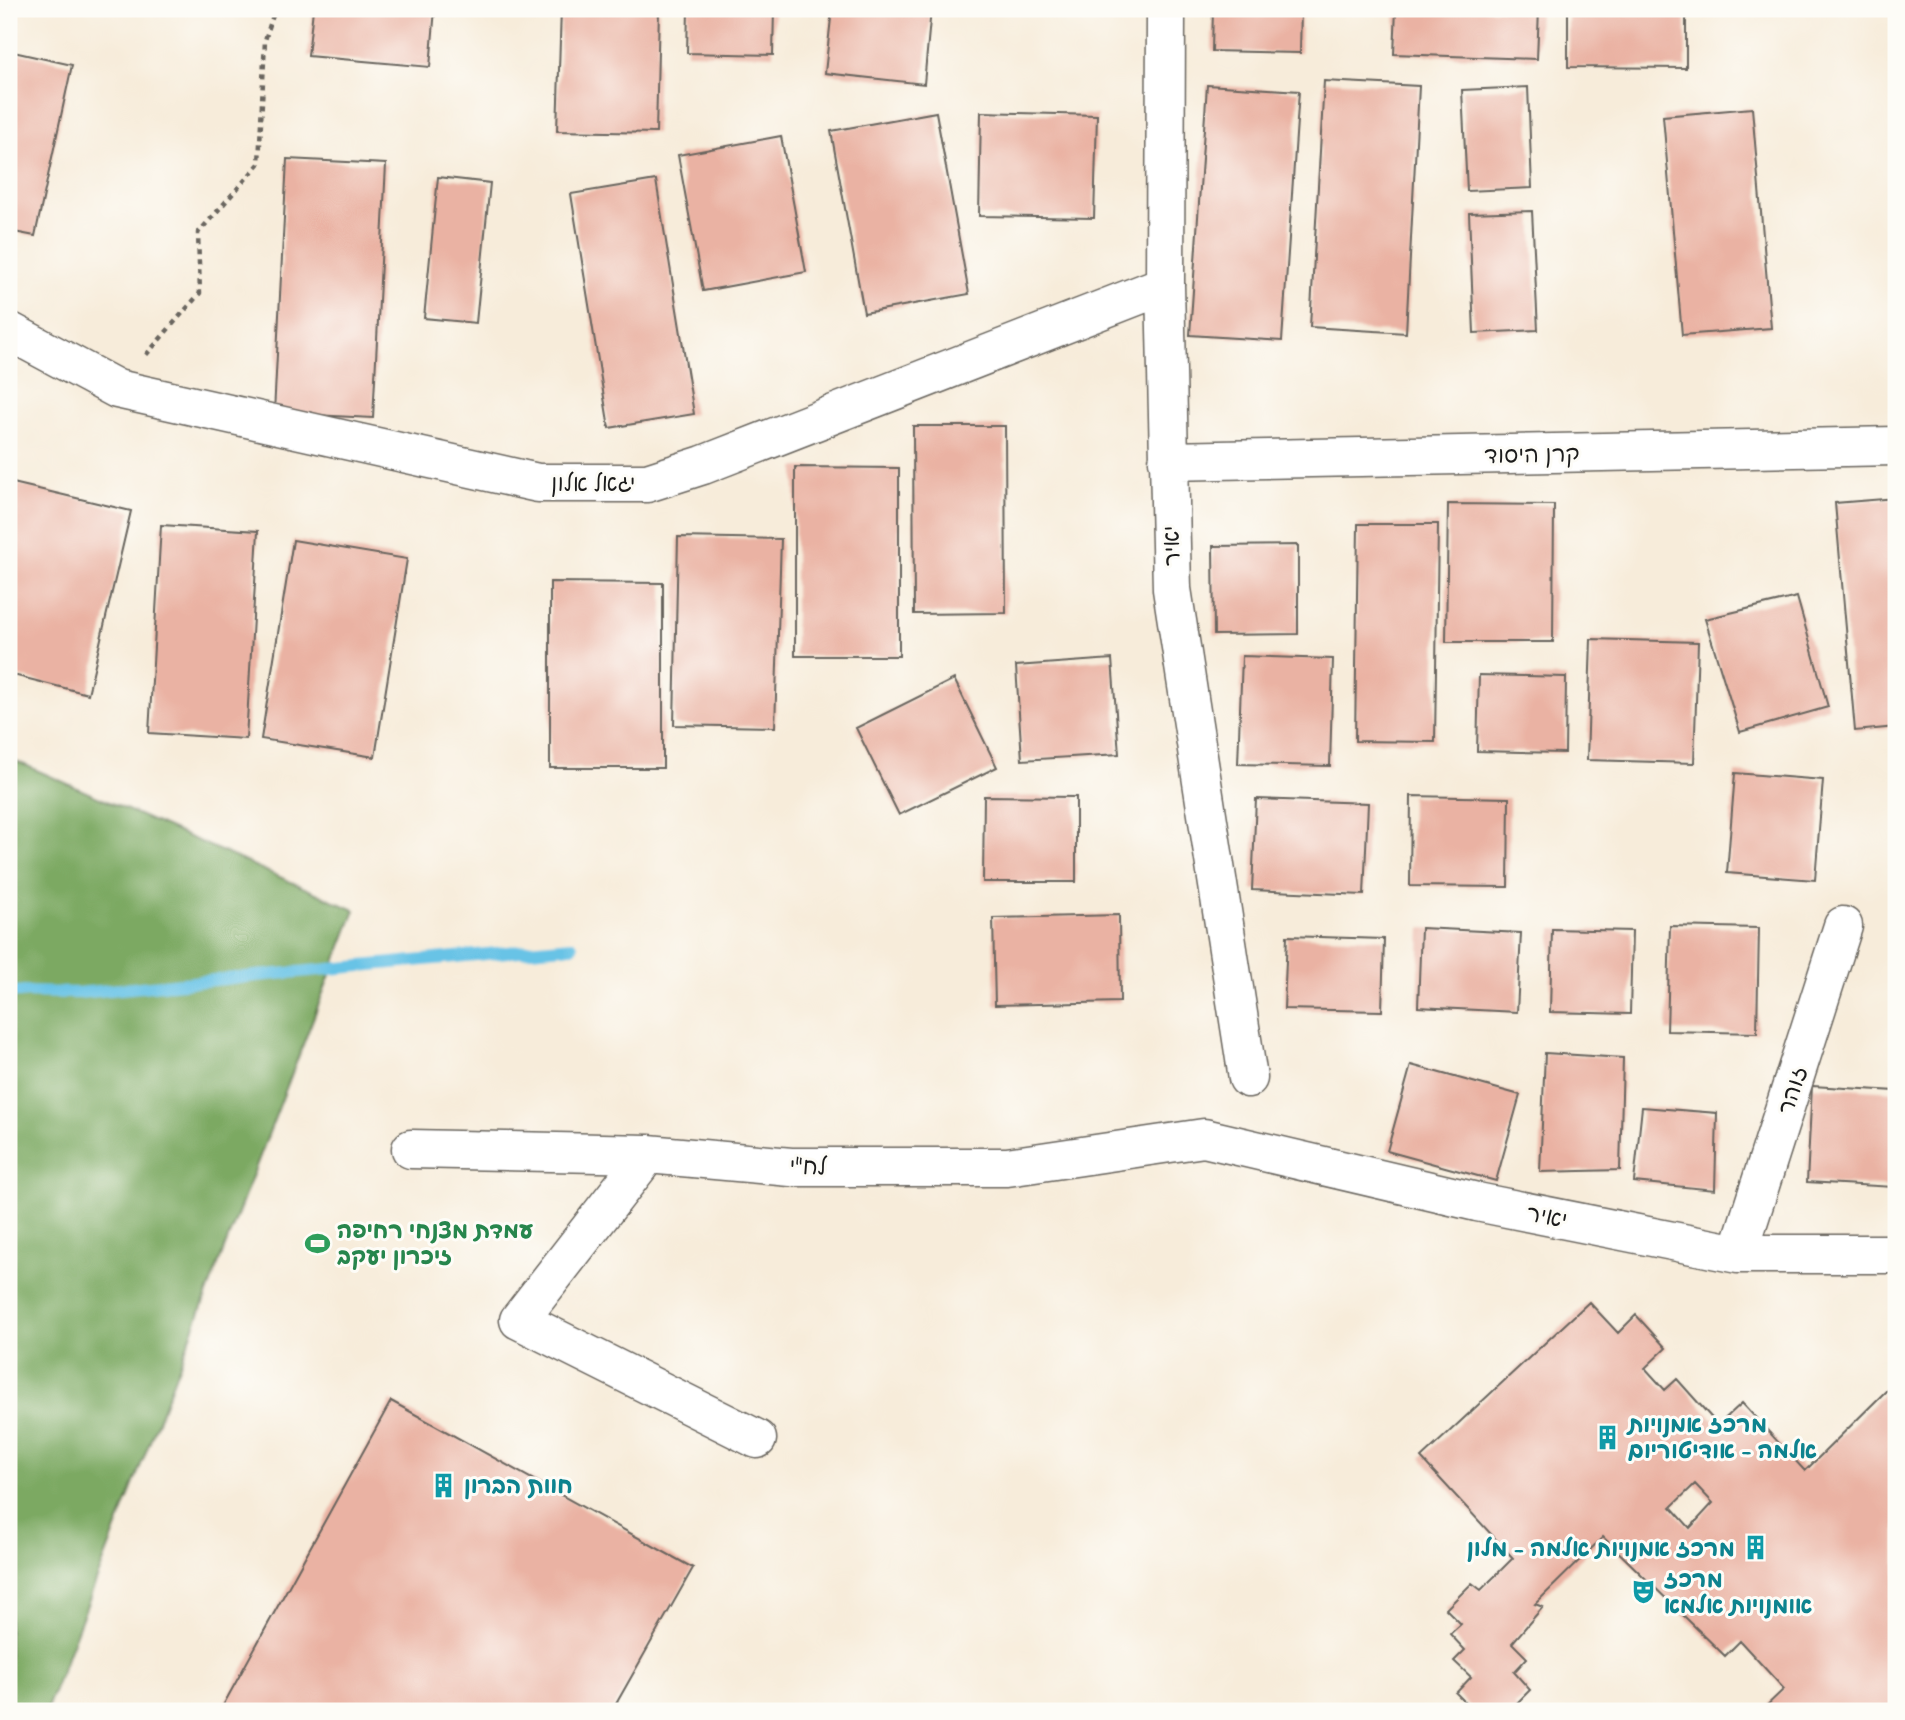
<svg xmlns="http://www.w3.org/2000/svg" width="1905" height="1720" font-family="Mynerve,'Playpen Sans Hebrew',sans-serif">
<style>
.forest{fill:#7ba962;stroke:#4c623f;stroke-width:2}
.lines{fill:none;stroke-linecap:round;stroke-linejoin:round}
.stream{stroke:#68c3e6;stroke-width:12}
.building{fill:#eab2a3;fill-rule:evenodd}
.minor-casing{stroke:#69655e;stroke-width:41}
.path{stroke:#69655e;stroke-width:4.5;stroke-dasharray:5 5;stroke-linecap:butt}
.minor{stroke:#fff;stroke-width:38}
.labels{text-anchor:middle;stroke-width:6;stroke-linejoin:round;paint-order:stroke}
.street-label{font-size:23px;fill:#1c1c1c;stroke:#fdfcf7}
.leisure-label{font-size:23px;font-weight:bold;fill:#27864d;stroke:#fdfcf7;text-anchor:start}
.culture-label{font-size:23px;font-weight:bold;fill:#0d838f;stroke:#fdfcf7;text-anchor:start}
</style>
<rect width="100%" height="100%" fill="#fdfcf7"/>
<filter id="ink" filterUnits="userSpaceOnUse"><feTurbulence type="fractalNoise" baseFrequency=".0143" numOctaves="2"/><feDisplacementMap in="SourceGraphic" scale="14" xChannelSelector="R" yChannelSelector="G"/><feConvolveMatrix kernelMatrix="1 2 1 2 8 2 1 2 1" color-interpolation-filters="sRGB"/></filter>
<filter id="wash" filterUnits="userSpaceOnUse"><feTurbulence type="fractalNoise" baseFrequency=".00686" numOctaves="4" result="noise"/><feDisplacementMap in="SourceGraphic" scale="28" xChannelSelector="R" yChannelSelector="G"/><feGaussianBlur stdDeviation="1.57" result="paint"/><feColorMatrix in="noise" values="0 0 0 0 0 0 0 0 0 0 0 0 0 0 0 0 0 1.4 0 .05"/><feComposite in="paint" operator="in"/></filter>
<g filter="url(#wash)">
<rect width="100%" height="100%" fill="#f7ecda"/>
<!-- forest -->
<path class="forest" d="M9 758 355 910 46 1711H9Z"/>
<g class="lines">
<!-- stream -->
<path class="stream" d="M9 992 78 993 572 946"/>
</g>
<g id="blocks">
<!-- building -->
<path class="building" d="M313 9H435L430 67 308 56Z
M561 9H659L656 133 557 131Z
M688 9H774L773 55 687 53Z
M832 9H931L924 84 825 73Z
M1213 9H1301L1300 53 1212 51Z
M1396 9H1539L1537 59 1394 54Z
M1568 9H1686V68L1568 67Z
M9 51 72 65 35 236 9 231Z
M1324 81 1419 86 1406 333 1310 327Z
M1207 85 1299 91 1282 341 1190 335Z
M1528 87 1532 188 1467 191 1462 90Z
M1752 108 1771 328 1682 335 1663 116Z
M936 112 969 294 864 313 831 131Z
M981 112 1097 115 1094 218 979 216Z
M781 136 806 272 703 291 678 155Z
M287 159 386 164 373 418 274 413Z
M438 177 490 183 476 323 424 318Z
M656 180 694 414 609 428 571 194Z
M1532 211 1538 330 1474 333 1469 213Z
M913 426H1005L1006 613 914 614Z
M795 467 899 468V656H795Z
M13 483 131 511 88 694 9 674V500Z
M1896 498V727L1855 731 1835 503Z
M1448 504 1554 505 1553 642H1446Z
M1358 524H1438L1435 742 1355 741Z
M161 525 258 531 246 739 149 733Z
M678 537 781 539 775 727 674 725Z
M293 540 407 559 375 757 261 739Z
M1298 545V634L1214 635 1213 546Z
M550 582 663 583V768H550Z
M1797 597 1828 707 1740 732 1705 619Z
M1591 639 1698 642 1694 763 1587 760Z
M1242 656 1333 659 1330 766 1238 764Z
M1112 659 1119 754 1022 760 1016 666Z
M1479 675 1566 677 1565 753 1477 751Z
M954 679 997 767 899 815 856 728Z
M1735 773 1823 780 1815 880 1727 873Z
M984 796 1076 797V882H983Z
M1411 796 1509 798 1508 887 1410 886Z
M1256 799 1368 803 1364 895 1252 890Z
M1119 915 1120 1002 995 1005 993 918Z
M1670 926 1759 928 1757 1033 1667 1031Z
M1421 928 1521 933 1517 1012 1418 1007Z
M1552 929 1632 931 1630 1014 1550 1012Z
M1287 936 1384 939 1382 1011 1284 1009Z
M1545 1053 1623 1058 1620 1170 1540 1172Z
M1411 1065 1520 1095 1496 1181 1387 1151Z
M1812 1086 1896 1091 1894 1187 1807 1182Z
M1642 1107 1717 1113 1715 1190 1634 1182Z
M1589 1302 1618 1333 1636 1315 1666 1348 1645 1368 1665 1390 1677 1379 1718 1425 1742 1403 1805 1471 1891 1386 1896 1391V1711H1761L1784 1689 1740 1641 1725 1656 1603 1537 1535 1604 1543 1607 1512 1643 1527 1658 1514 1672 1530 1690 1514 1706 1519 1711H1466L1470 1707 1456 1693 1471 1677 1454 1661 1465 1650 1450 1634 1461 1624 1446 1609 1472 1583 1481 1590 1513 1558 1421 1458ZM1695 1484 1713 1503 1690 1528 1671 1507Z
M391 1401 693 1568 612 1711H220Z"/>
</g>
</g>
<g filter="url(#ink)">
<use href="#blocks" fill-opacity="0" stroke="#69655e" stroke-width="2"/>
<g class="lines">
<defs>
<path id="minor" d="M1166 9 1165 285 1172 589 1248 1078
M9 331 117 389 538 483H647L703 465 1165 285
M1168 461 1896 446
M411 1149 648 1154 791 1167H1007L1204 1138 1477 1202 1738 1254H1896
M648 1154 519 1320 757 1439
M1738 1254 1843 926"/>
</defs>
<!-- minor casing -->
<use href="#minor" class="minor-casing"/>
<!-- path -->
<path class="path" d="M146 355 200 293 198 233 259 164 265 40 275 9"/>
<!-- minor -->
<use href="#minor" class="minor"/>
</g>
</g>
<!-- icons -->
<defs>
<symbol id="stadium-bare" viewBox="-9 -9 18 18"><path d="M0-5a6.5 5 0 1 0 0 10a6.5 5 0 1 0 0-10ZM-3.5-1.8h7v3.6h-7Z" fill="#2e9e5b" stroke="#fdfcf7" stroke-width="2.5" paint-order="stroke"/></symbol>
<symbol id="building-bare" viewBox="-9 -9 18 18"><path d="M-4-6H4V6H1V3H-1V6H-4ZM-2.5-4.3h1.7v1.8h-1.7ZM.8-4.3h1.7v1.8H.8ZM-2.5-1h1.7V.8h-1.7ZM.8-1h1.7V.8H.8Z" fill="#0f9aa8" stroke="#fdfcf7" stroke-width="2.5" paint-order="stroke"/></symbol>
<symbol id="theatre-bare" viewBox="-9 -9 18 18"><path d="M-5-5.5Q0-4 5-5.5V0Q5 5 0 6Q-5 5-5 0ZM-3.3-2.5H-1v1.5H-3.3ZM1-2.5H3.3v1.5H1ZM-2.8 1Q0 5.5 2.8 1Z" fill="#0f9aa8" stroke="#fdfcf7" stroke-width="2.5" paint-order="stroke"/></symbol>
</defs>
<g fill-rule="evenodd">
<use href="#stadium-bare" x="300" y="1226" width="35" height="35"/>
<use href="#building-bare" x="1590" y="1420" width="35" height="35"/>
<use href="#building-bare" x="426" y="1468" width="35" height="35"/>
<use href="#building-bare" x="1738" y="1530" width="35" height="35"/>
<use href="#theatre-bare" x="1626" y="1574" width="35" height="35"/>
</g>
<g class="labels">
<!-- street labels -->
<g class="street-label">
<text transform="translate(1532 454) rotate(-1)" y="8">קרן היסוד</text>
<text x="593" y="491">יגאל אלון</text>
<text transform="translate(1171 546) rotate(-92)" y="8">יאיר</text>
<text transform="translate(1792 1090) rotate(-72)" y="8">זוהר</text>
<text transform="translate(808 1166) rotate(1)" y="8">לח"י</text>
<text transform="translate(1547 1216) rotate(11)" y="8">יאיר</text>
</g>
<!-- leisure labels -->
<g class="leisure-label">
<text x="337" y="1238">עמדת מצנחי רחיפה<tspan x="337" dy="26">זיכרון יעקב</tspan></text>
</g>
<!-- culture labels -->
<g class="culture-label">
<text x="1628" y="1432">מרכז אמנויות<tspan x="1628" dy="26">אלמה - אודיטוריום</tspan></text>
<text x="464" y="1493">חוות הברון</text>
<text x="1735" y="1556" text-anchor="end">מרכז אמנויות אלמה - מלון</text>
<text x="1664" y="1587">מרכז<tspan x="1664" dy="26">אומנויות אלמא</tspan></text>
</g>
</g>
<!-- margin -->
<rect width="1905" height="1720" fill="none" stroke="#fdfcf7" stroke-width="35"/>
</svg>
